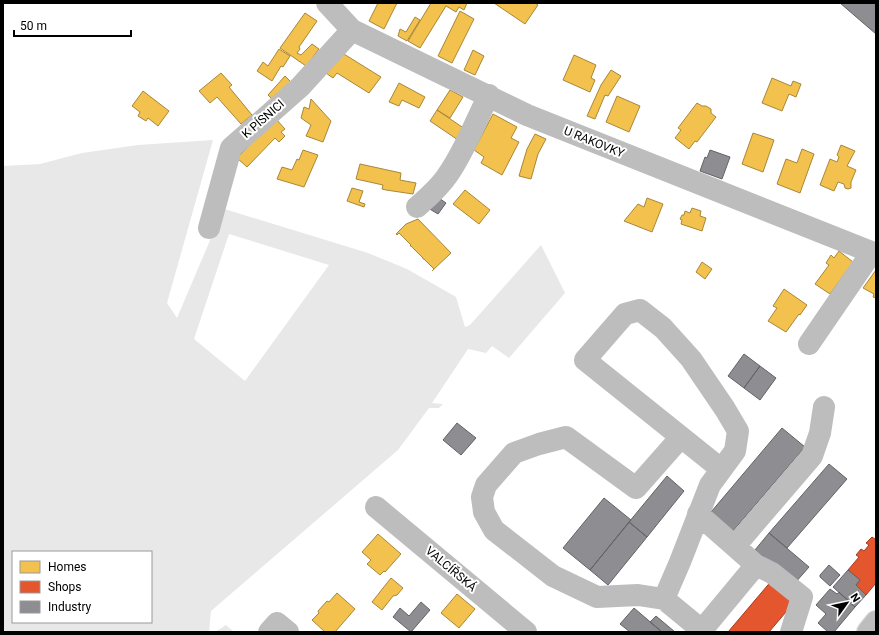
<svg xmlns="http://www.w3.org/2000/svg" width="879" height="635" font-family="Roboto,sans-serif">
<style>
.green{fill:#e8e8e8;fill-rule:evenodd}
.homes{fill:#f2c14e;stroke:#a98737}
.shops{fill:#e4572e;stroke:#a03d20}
.industry{fill:#8d8d92;stroke:#636366}
.lines{fill:none;stroke-linecap:round;stroke-linejoin:round}
.major-casing{stroke:#dbdbdb;stroke-width:24}
.minor{stroke:#bdbdbd;stroke-width:22}
.major{stroke:#bdbdbd;stroke-width:22}
.labels{text-anchor:middle;stroke-width:4;stroke-linejoin:round;paint-order:stroke}
.street-label{font-size:12px;fill:#000;stroke:#fff}
</style>
<rect width="100%" height="100%" fill="#fff"/>
<!-- green -->
<path class="green" d="M213 140 167 303 177 318 211 238 218 207 368 253 407 269 456 297 465 327 470 325 541 245 565 293 509 358 492 346 486 353 468 349 432 403 443 404 439 408H429L398 450 211 611 209 632H5L3 626V166L40 164 82 153 138 145ZM229 234 329 265 245 381 194 339ZM13 552H151V622H13Z
M226 625 234 632H215Z"/>
<!-- homes -->
<path class="homes" d="M378 3H397L384 29 369 21Z
M431 3H467L464 10 459 7 456 12 446 6 420 48 408 41Z
M494 3H535L538 5 525 24Z
M460 11 474 19 452 63 438 56Z
M305 13 317 21 299 47 300 49 297 53 301 55 312 44 319 49 306 66 280 48Z
M415 17 420 20 407 41 398 36 400 29 406 32Z
M279 49 290 56 283 67 281 66 272 81 257 71 263 62 268 66Z
M473 50 484 56 475 75 464 70Z
M339 51 381 77 369 93 337 73 333 78 326 73Z
M574 55 596 65 591 78 595 80 590 92 563 80Z
M611 70 621 76 608 96 605 95 595 119 587 116 601 85Z
M221 73 232 85 229 87 252 115 241 124 217 97 210 103 199 91Z
M285 76 291 82 275 102 268 95Z
M772 78 791 86 793 81 801 84 796 97 789 94 782 111 762 103Z
M399 83 425 97 419 108 402 100 399 106 389 102Z
M450 90 463 97 450 118 437 110Z
M143 91 169 111 158 126 148 118 146 121 138 116 140 112 132 106Z
M617 96 640 106 629 132 606 122Z
M311 99 331 121 323 142 306 136 311 125 301 118 304 107 309 109Z
M697 103 702 106H706L711 109V113L716 117 697 142 695 141 689 149 675 138 681 130 678 128Z
M437 110 468 131 461 142 430 121Z
M493 114 517 127 511 138 519 142 502 175 481 163 484 157 474 150Z
M276 119 285 129 281 132 285 136 279 142 275 138 247 167 237 158Z
M753 133 774 140 763 172 742 164Z
M535 134 546 139 538 154 531 179 519 176 527 149Z
M841 145 855 151 847 166 856 170 851 182V188L848 189 845 188 844 184 838 182 834 191 820 185 830 159 837 162 839 157 837 155Z
M802 149 814 154 800 193 777 184 786 159 797 163Z
M303 150 318 155 304 187 277 179 282 167 292 170 297 159 299 160Z
M360 164 401 173 400 180 416 183 413 194 386 190 382 189 383 185 356 179Z
M352 188 363 191 359 202 365 204 364 207 347 201Z
M465 190 490 210 479 224 453 204Z
M647 198 663 204 652 232 624 221 638 204 644 207Z
M692 208 701 211 700 216 706 218 702 231 681 224 682 220 680 219 682 215H684L685 211 690 213Z
M418 219 451 253 432 271 434 269 424 259H423V258L411 246H410L411 245 399 233 397 235 396 234 406 224Z
M839 251 853 262 830 294 815 284 829 265 826 263 831 255 834 258Z
M702 262 712 269 705 279 696 272Z
M876 270V298L873 297 874 294 863 288Z
M784 289 807 305 800 315 799 314 786 332 768 321 777 308 773 306Z
M378 534 401 554 385 572 384 571 380 575 367 564 371 560 362 552Z
M391 578 403 588 397 595 393 596 382 610 372 602Z
M337 593 355 609 335 632H325L312 620 319 613 318 611 327 601 329 602Z
M457 594 475 609 459 628 441 613Z"/>
<!-- shops -->
<path class="shops" d="M872 537 875 539 876 537V583L866 595 856 585 860 580 848 570 859 557 856 555 861 549 864 551 869 545 866 543Z
M773 579 797 599 769 632H728Z"/>
<!-- industry -->
<path class="industry" d="M840 3H876V34Z
M710 150 730 157 722 179 700 171 705 157 707 158Z
M436 196 446 203 438 214 428 208Z
M744 354 760 366 744 388 728 376Z
M760 366 776 378 760 400 744 388Z
M457 423 476 438 461 455 443 440Z
M782 428 805 447 733 531 711 512Z
M829 464 847 479 787 548 769 533Z
M667 476 684 491 647 537 629 522Z
M604 498 631 520 590 570 563 548Z
M629 522 647 537 608 585 590 570Z
M769 533 809 567 795 583 755 550Z
M829 565 840 575 830 586 820 577V575Z
M848 570 860 580 856 585 866 595 855 607 833 587Z
M830 589 837 594 839 592 855 607 834 632H828L818 623 826 614 816 605Z
M421 602 430 610 411 632 393 617 400 608 409 616Z
M634 608 662 632H630L620 624Z
M656 616 675 632H662L650 622Z"/>
<g class="lines">
<defs>
<path id="major" d="M868 632 876 622"/>
</defs>
<!-- major casing -->
<use href="#major" class="major-casing"/>
<!-- minor -->
<path class="minor" d="M327 3 352 30 527 115 876 254
M417 207C427 198 439 188 447 176 465 151 475 122 489 95
M209 228 231 148 300 87 352 30
M809 344 872 252
M681 437 636 488 566 437 539 444 514 453 486 485 482 497 484 512 494 530 553 576 597 597 638 595 664 599 704 632
M376 507 526 632
M698 514 756 565 702 630
M735 546 812 456 820 433 824 407
M756 565 772 573 802 597 791 632
M664 599 680 562 710 485 735 451 738 431 725 409 691 359 663 328 640 310 625 314 585 360 721 469
M269 632 277 623 288 632"/>
<!-- major -->
<use href="#major" class="major"/>
</g>
<g class="labels">
<!-- street labels -->
<g class="street-label">
<text transform="translate(263 119) rotate(-41)" y="4">K PÍSNICI</text>
<text transform="translate(594 142) rotate(22)" y="4">U RAKOVKY</text>
<text transform="translate(451 569) rotate(40)" y="4">VALCÍŘSKÁ</text>
</g>
</g>
<!-- border -->
<rect width="879" height="635" fill="none" stroke="#000000" stroke-width="8"/>
<!-- legend -->
<rect x="12" y="551" width="140" height="72" fill="#ffffff" stroke="#999999"/>
<rect x="20" y="561" width="20" height="12" fill="#f2c14e" stroke="#999999"/>
<text x="48" y="571" font-size="12" fill="#000000">Homes</text>
<rect x="20" y="581" width="20" height="12" fill="#e4572e" stroke="#999999"/>
<text x="48" y="591" font-size="12" fill="#000000">Shops</text>
<rect x="20" y="601" width="20" height="12" fill="#8d8d92" stroke="#999999"/>
<text x="48" y="611" font-size="12" fill="#000000">Industry</text>
<!-- north arrow -->
<g transform="translate(847 603) rotate(57)" stroke="#ffffff" stroke-width="3" paint-order="stroke">
<path d="M0-3L7 15L0 10L-7 15Z" fill="#000000"/>
<text y="-6" font-size="11" font-weight="bold" text-anchor="middle" fill="#000000">N</text>
</g>
<!-- scale -->
<path d="M14 30v6h117v-6" fill="none" stroke="#000000" stroke-width="2"/>
<text x="20" y="30" font-size="12" fill="#000000" stroke="#ffffff" stroke-width="3" paint-order="stroke">50 m</text>
</svg>
